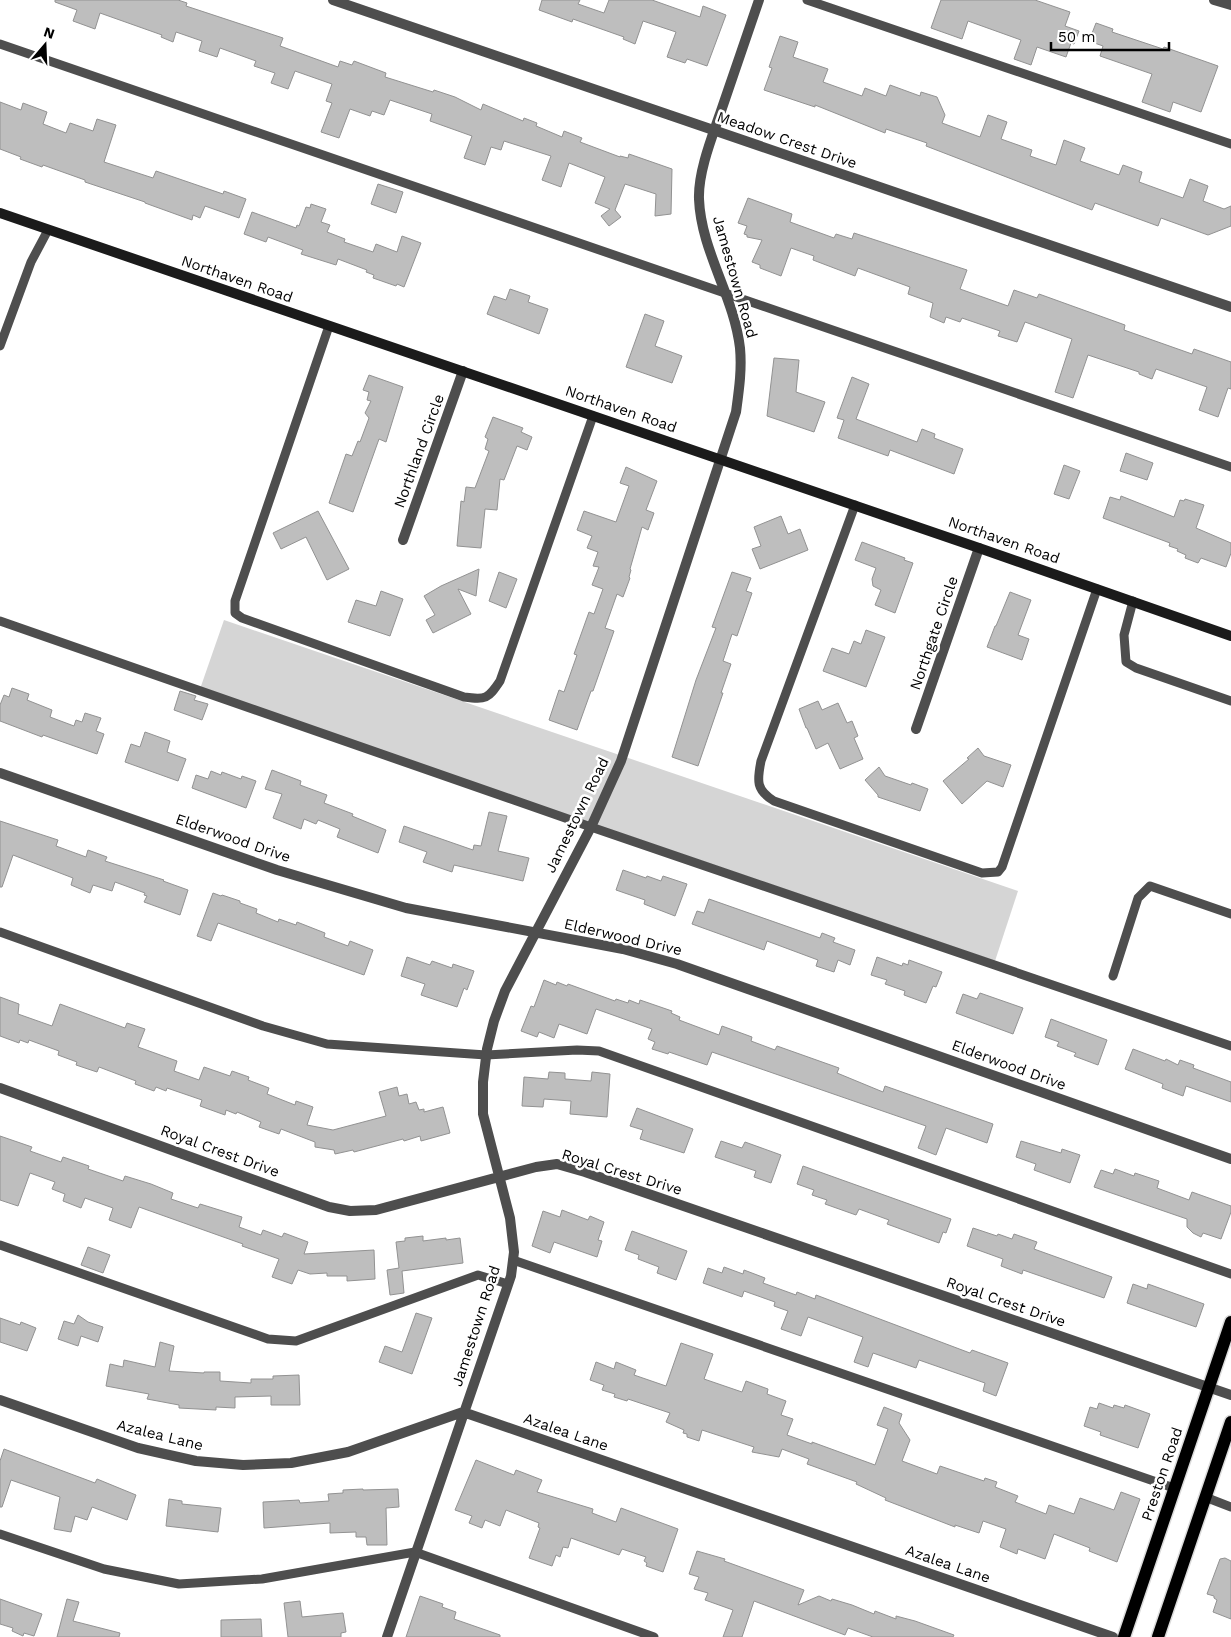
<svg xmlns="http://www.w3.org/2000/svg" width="1231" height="1637" font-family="'Work Sans',sans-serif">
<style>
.green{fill:#d5d5d5}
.building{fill:#bebebe;stroke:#929292}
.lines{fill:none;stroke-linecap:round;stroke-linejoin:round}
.primary-casing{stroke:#dbdbdb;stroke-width:15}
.lane{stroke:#4e4e4e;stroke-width:9}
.street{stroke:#4e4e4e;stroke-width:10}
.secondary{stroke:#1b1b1b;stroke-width:10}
.primary{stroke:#000;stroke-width:12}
.labels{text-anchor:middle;stroke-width:5;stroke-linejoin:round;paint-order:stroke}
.street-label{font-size:15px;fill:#000;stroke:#fff}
</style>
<rect width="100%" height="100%" fill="#fff"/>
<!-- green -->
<path class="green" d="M224 620 1018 891 995 961 200 689Z"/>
<!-- building -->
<path class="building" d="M55 0H178L187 3 186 6 283 38 280 46 338 67 340 61 352 65 354 61 386 73 385 77 433 92 434 90 455 97 481 110 483 104 523 121 524 118 537 123 536 126 562 137 564 131 582 138 580 142 620 157V156L628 158 629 154 672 169 671 214 655 216 656 194 625 184 615 210 621 217 609 226 601 216 610 209 595 203 605 177 569 163 561 187 542 180 551 156 504 141 501 150 491 147 485 165 464 158 472 136 430 121 432 114 390 100 384 115 372 111 370 116 350 109 339 138 321 132 332 103 326 101 332 84 295 71 288 89 271 83 275 73 254 66 256 61 220 48 217 57 199 51 202 41 176 32 173 42 161 37 162 35 100 13 95 29 73 21 77 10 55 2Z
M542 0H580L578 4 604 13 609 0H652L700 17 703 6 726 15 707 66 687 59 685 63 667 57 676 32 643 21 635 44 623 39 624 37 573 19 572 22 539 10Z
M941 0H1035L1070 12 1065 26 1079 31 1074 44 1071 43 1066 57 1037 47 1031 65 1014 59 1021 40 968 21 962 39 931 28Z
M1096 23 1113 29 1112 32 1163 49 1164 47 1218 66 1201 112 1173 102 1170 112 1142 102 1152 74 1100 56 1103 46 1089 41Z
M780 36 798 42 793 57 828 69 823 82 862 96 865 88 886 96 890 85 920 96 921 92 937 97 945 115 942 123 980 137 988 115 1007 122 1001 139 1032 150 1030 156 1056 165 1064 140 1085 148 1080 161 1119 175 1123 165 1142 172 1139 182 1183 198 1190 179 1208 186 1203 201 1224 209 1231 206V226L1208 235 1161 218 1158 226 1095 203 1092 210 926 146 927 143 886 129 885 133 815 105V107L764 90 772 68 769 67Z
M0 102 21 110 23 103 47 112 43 124 66 133 70 123 93 131 97 119 116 125 104 162 153 178 156 171 223 194 224 191 246 199 239 218 205 206 200 218 193 215 192 220 145 203V202L85 182V180L43 165 42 167 20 159 21 157 0 149Z
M378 184 403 192 396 213 371 204Z
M748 198 792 214 790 222 834 238 836 234 852 239 854 233 967 270 960 289 1008 306 1014 290 1037 298 1039 294 1125 325 1124 330 1192 354 1194 349 1231 362V389L1228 388 1218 417 1199 410 1207 387 1156 369 1152 379 1139 374V372L1088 355 1073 398 1055 392 1072 339 1025 322 1017 342 998 336 1000 331 962 318 960 322 946 317 944 323 930 317 933 303 908 294 910 287 858 268 855 276 813 260 814 256 791 248 781 276 760 268V265L752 262 762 240 747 237V235L744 234 747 226 738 223Z
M311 204 326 209 321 222 330 225 327 232 345 239 344 242 373 252 376 244 397 252 402 236 421 243 404 287 397 284 396 286 373 278 374 275 366 272 367 270 338 259 336 265 301 254 303 250 268 237 266 242 244 234 252 212 296 228 297 225 299 226 306 207 310 208Z
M510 289 530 296 528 302 548 309 539 334 487 314 494 296 506 300Z
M645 314 664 321 655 346 682 356 672 383 626 367Z
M774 358 799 360 796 392 825 402 814 432 767 416Z
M369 375 403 387 386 442 379 439 353 512 329 503 346 454 352 456 358 441 360 442 369 418 365 413 371 401 367 400 369 392 363 390Z
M852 377 869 384 856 419 917 442 922 429 935 434 934 438 963 449 954 474 890 450 888 456 838 438 844 420 837 418Z
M493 417 523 428 521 432 532 437 527 450 517 446 504 480 500 479 497 510 485 509 481 548 457 546 461 501 464 502 466 487 475 488 489 451 485 449 488 439 485 437Z
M1126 453 1153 463 1147 480 1120 471Z
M1064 465 1080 471 1069 499 1054 494Z
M626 467 657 481 646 510 654 513 648 530 642 527 630 569 631 570 629 577 630 578 623 597 617 594 605 628 614 631 593 691H591L577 730 549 720 559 690 564 692 577 655 574 654 589 612 594 614 603 589 592 585 599 567 593 566 598 552 587 548 592 536 577 530 584 511 616 522 629 486 620 483Z
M1121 496 1174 517 1180 500 1184 501 1185 499 1204 505 1196 528 1231 543V553L1226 567 1201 558 1198 563 1185 558 1186 555 1177 551 1178 549 1169 546 1170 543 1103 518 1110 497 1120 500Z
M318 511 349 569 327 580 306 537 281 549 273 533Z
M781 516 788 534 800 529 808 550 760 569 752 549 761 546 754 527Z
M862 542 905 558 904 560 913 563 895 613 875 605 881 590 873 586 872 579 876 568 855 560Z
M479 569 476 596 458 589 471 614 433 633 426 620 435 615 424 596 441 586Z
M499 572 517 579 506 608 489 601Z
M732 572 751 578 746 591 752 593 737 636 732 634 723 661 731 664 721 693H723L698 766 672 757 696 680 716 628 712 627Z
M381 591 403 599 390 636 348 622 356 600 376 606Z
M1010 592 1031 600 1018 635 1029 639 1022 660 987 647 995 626H996Z
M866 630 885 637 866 687 823 671 832 648 849 654 854 641 861 644Z
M12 688 29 694 27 700 52 710 50 717 74 726 76 720 82 722 85 713 101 718 96 731 104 734 97 754 43 735 42 737 0 721V705L4 695 9 697Z
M180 691 196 696 194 700 208 704 202 720 174 710Z
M818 701 822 710 838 703 847 723 852 721 858 736 854 738 863 759 840 769 828 743 816 749 807 728H806L799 709Z
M145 732 170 741 167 752 186 759 178 781 125 762 131 744 140 747Z
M978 748 984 756 1011 765 1003 787 987 781 962 804 943 781 969 759 967 758Z
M879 767 885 776 911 785 912 783 928 789 920 811 878 797V795L865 780Z
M272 770 301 781 300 785 327 795 324 803 353 814 352 816 386 830 378 853 337 837 340 829 318 820 316 824 304 819 301 829 273 818 282 794 265 789Z
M211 771 221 775 222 772 241 779 242 776 256 781 246 808 192 788 196 775 208 779Z
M489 812 507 816 498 851 529 858 523 881 454 865 452 872 423 862 427 852 399 842 404 826 473 850 474 845 481 846Z
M0 821 58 840 56 846 86 857 88 850 107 857 105 861 164 880 163 881 188 890 180 915 144 902 147 896 144 895 145 893 115 882 112 891 93 885 90 893 71 885 73 878 13 855 2 887H0Z
M623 870 646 878 647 876 661 881 663 876 687 884 675 916 644 904 645 900 616 890Z
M213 893 221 896 222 895 240 901V903L257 909 256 913 278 922 279 919 296 925 297 922 325 933 324 937 348 946 350 941 373 950 364 975 218 923 211 941 197 936Z
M709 899 820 938 822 933 835 938 833 942 855 950 850 965 838 960 834 972 816 966 818 960 767 941 764 950 692 924 697 911 704 913Z
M407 957 430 965 432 961 452 968 453 964 474 971 467 990 464 988 457 1007 421 995 425 984 401 976Z
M877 957 902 966 903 963 908 965 909 960 942 972 936 987 933 986 926 1003 904 995 905 991 885 984 887 980 871 975Z
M544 980 556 985 557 982 567 986 568 984 615 1001 616 999 628 1003 629 1000 639 1004 640 1000 672 1011 671 1013 680 1017 679 1020 719 1035 722 1026 752 1037 751 1041 775 1050 777 1046 839 1068 837 1073 883 1092 885 1086 993 1124 987 1143 946 1128 936 1155 918 1148 926 1126 712 1052 707 1065 669 1052 668 1054 652 1049 655 1042 648 1039 652 1029 596 1009 587 1034 559 1024 554 1038 539 1032 537 1037 521 1031 531 1006 534 1007Z
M980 993 1023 1008 1013 1034 956 1013 963 994 977 999Z
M0 997 19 1004 18 1014 52 1026 60 1004 125 1028 127 1023 145 1029 138 1047 177 1061 174 1071 199 1080 204 1067 230 1076 232 1071 249 1077 248 1080 269 1088 267 1094 295 1105 296 1101 313 1107 307 1125 333 1130 386 1116 379 1092 397 1087 399 1096 407 1094 409 1104 416 1102 419 1110 424 1109V1112L443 1107 450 1133 421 1141 420 1136 404 1141 403 1139 354 1152 353 1150 335 1154 334 1150 315 1147V1142L281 1129 279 1134 259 1127 261 1122 237 1112 236 1114 226 1110 225 1115 200 1106 202 1100 167 1088 166 1091 156 1087 154 1091 135 1084 136 1081 99 1067 97 1072 76 1065 77 1062 58 1055 59 1051 29 1040 28 1043 20 1040 19 1043 0 1036Z
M1051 1019 1107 1040 1098 1065 1074 1056 1076 1053 1057 1046 1059 1042 1045 1037Z
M1133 1049 1165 1061 1166 1059 1178 1065 1180 1060 1194 1065 1193 1068 1231 1082V1102L1186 1086 1183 1096 1162 1088 1163 1084 1125 1069Z
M549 1072 565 1073V1079L591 1081 592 1072 610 1074 607 1117 570 1114 571 1101 544 1099 543 1107 522 1106 524 1077 548 1079Z
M637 1108 693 1129 684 1153 640 1139 643 1130 630 1126Z
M0 1136 32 1147 30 1151 61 1162 63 1157 89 1166 88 1169 123 1181 125 1176 151 1184 173 1193 171 1199 198 1208 200 1204 242 1217 239 1227 261 1235 263 1230 282 1237 284 1233 308 1242 304 1254 374 1250 375 1279 347 1281V1276H327V1273L310 1274 298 1270 292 1284 272 1277 279 1259 242 1246 243 1244 139 1207 131 1228 109 1220 113 1208 85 1198 81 1208 63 1201 65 1194 52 1189 55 1182 30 1173 18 1206 0 1200Z
M721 1141 742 1148 745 1142 781 1155 771 1183 754 1177 756 1171 715 1157Z
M1021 1141 1061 1153 1062 1149 1080 1155 1070 1183 1034 1170 1036 1164 1016 1157Z
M803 1166 951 1219 946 1233 943 1232 939 1243 887 1224 889 1220 859 1209 856 1215 825 1204 827 1200 812 1195 814 1190 797 1184Z
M1115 1169 1134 1176 1135 1173 1159 1181 1157 1188 1189 1200 1192 1192 1231 1206V1212L1221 1239 1203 1233 1201 1237 1193 1233 1187 1227V1219L1094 1187 1101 1170 1113 1174Z
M562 1210 588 1220 590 1216 604 1222 598 1240 602 1241 597 1257 554 1242 550 1253 532 1246 543 1211 560 1217Z
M973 1228 997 1236 998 1234 1012 1239 1014 1234 1037 1242 1034 1249 1112 1277 1104 1298 1023 1270 1022 1274 1001 1266 1003 1259 967 1246Z
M632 1231 687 1251 676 1280 657 1273 659 1267 638 1259 639 1255 625 1250Z
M423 1236V1241L446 1238V1240L460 1238 463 1263 402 1271 404 1293 390 1295 387 1270 399 1268 396 1242 405 1241V1238Z
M88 1247 110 1255 103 1273 81 1265Z
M724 1267 743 1274 744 1270 765 1278 763 1283 796 1295 797 1292 815 1299 816 1295 970 1353 972 1350 1008 1363 996 1396 983 1391 985 1383 919 1360 916 1368 873 1353 868 1367 854 1362 863 1337 808 1317 801 1336 781 1329 788 1311 774 1306 775 1302 744 1291 742 1297 703 1283 708 1268 722 1273Z
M1133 1284 1147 1289 1148 1284 1204 1304 1196 1327 1127 1303Z
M416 1313 432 1318 412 1374 379 1362 385 1346 402 1352Z
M78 1315 88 1322 103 1327 98 1342 81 1336 78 1346 58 1339 64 1321 74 1324Z
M0 1318 20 1325 21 1322 36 1328 27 1351 0 1342Z
M160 1342 174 1346 169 1371 204 1373V1372H220V1381L251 1383V1379H273V1376L299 1375 300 1405H271V1396L235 1397V1408L216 1407V1410L179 1408V1405L147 1399 149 1394 106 1386 110 1364 123 1367 124 1360 155 1367Z
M681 1343 713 1354 704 1379 742 1392 746 1381 768 1389 767 1394 786 1401 781 1415 793 1419 787 1435 812 1444V1442L875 1465 888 1429 877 1425 884 1407 902 1414 899 1423 910 1440 902 1461 937 1474 940 1466 984 1481 985 1478 997 1482 995 1487 1018 1496 1015 1502 1046 1514 1049 1505 1074 1514 1080 1498 1114 1510 1121 1492 1140 1499 1117 1562 1089 1551 1090 1548 1054 1534 1045 1559 1018 1549 1017 1554 1000 1547 1006 1529 983 1521 979 1533 955 1525V1527L885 1500 886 1498 856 1484 857 1482 807 1464 809 1459 782 1449 779 1457 752 1452 754 1447 702 1430 699 1441 687 1437V1434L683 1433 684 1430 666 1422 670 1413 628 1399 627 1401 614 1397 615 1394 602 1390 604 1385 590 1380 596 1362 614 1369 616 1362 636 1370 634 1375 666 1386Z
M1099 1403 1113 1408 1114 1405 1124 1408 1125 1405 1150 1414 1138 1448 1100 1435 1101 1432 1084 1426 1090 1407 1097 1409Z
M4 1449 95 1483 97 1479 136 1495 127 1520 92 1507 87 1520 75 1516 71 1532 54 1529 60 1497 11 1480 2 1507H0V1461Z
M476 1460 514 1475 516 1470 542 1480 537 1492 593 1509 592 1513 616 1522 621 1508 678 1529 663 1572 646 1566 647 1563 644 1561 646 1557 622 1549 619 1555 571 1538 568 1548 563 1547 560 1557 556 1555 552 1566 529 1558 540 1528 538 1527 539 1523 506 1510 500 1526 485 1520 482 1528 469 1523 472 1516 455 1510Z
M363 1489V1490L398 1489 399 1507 386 1508 387 1545H367L366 1537H356V1532L330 1533V1523L264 1528 263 1502 299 1500 300 1503 329 1501 328 1494 343 1493V1490Z
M169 1499 182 1501V1504L221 1508 218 1532 166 1526Z
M697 1551 725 1559 724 1561 804 1590 798 1605 819 1596 831 1601 832 1599 852 1605 874 1614 875 1611 896 1619V1616L915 1621 954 1635 953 1637H873L848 1628 845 1635 754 1601 742 1637H723L733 1610 705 1600 708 1593 694 1589 699 1577 689 1574Z
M1225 1558 1231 1561V1619L1213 1612 1217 1600 1214 1598V1596L1207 1594 1220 1559Z
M420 1596 443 1604 442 1607 456 1612 454 1619 500 1635V1637H406Z
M0 1599 42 1614 34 1636 24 1633 23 1636 12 1631 13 1628 0 1624Z
M67 1599 79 1602 73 1621 120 1633 119 1637H57Z
M300 1601 302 1617 343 1613 346 1632 341 1633V1637H288L284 1603Z
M261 1619 262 1637H221V1620Z"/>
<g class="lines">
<defs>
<path id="primary" d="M1124 1637 1231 1322
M1158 1637 1231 1422"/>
</defs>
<!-- primary casing -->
<use href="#primary" class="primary-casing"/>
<!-- lane -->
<path class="lane" d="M807 0 1231 144
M0 44 1231 467
M329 326 235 601V613L242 618 464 697C486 700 488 699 500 681L593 416
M0 346 31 262 48 230
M855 505 761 761C757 781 756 790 774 801L982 873 998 872 1002 867 1097 589
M1133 601 1124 635 1126 662 1136 668 1231 701
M0 621 591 827 1231 1046
M0 932 263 1026 327 1044 486 1055 577 1050 599 1051 1231 1274
M1113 976 1138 898 1150 886 1231 914
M0 1245 268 1339 296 1341 478 1275 508 1284
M513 1260 1174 1488
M1205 1497 1231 1507
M0 1534 104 1569 179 1584 262 1579 415 1552 654 1637"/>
<!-- street -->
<path class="street" d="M333 0 1231 307
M1214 0 1231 5
M403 540 463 371
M916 729 979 548
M0 773 277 870 406 908 623 949 677 964 1231 1159
M0 1088 329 1207 350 1211 376 1210 536 1167 557 1164 585 1172 1231 1395
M0 1400 138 1448 196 1461 243 1465 291 1463 348 1452 463 1412 1113 1637
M387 1637 511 1276 514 1252 510 1218 483 1114V1082L487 1049 494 1021 505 991 591 827 621 761 736 412C739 390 742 370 740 348 734 296 701 251 699 199 698 172 712 137 721 111 734 74 746 37 759 0"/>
<!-- secondary -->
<path class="secondary" d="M0 213 979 548 1231 636"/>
<!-- primary -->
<use href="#primary" class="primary"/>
</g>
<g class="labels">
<!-- street labels -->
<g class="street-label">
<text transform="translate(787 140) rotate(19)" y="5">Meadow Crest Drive</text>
<text transform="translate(735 277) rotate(74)" y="5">Jamestown Road</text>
<text transform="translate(237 279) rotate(19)" y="5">Northaven Road</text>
<text transform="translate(621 409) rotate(19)" y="5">Northaven Road</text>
<text transform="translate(419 451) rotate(-70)" y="5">Northland Circle</text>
<text transform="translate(1004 540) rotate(19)" y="5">Northaven Road</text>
<text transform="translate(934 633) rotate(-71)" y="5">Northgate Circle</text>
<text transform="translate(577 815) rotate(-64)" y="5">Jamestown Road</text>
<text transform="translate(233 838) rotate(19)" y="5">Elderwood Drive</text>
<text transform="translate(623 937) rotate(13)" y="5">Elderwood Drive</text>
<text transform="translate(1009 1065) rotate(20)" y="5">Elderwood Drive</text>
<text transform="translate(220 1151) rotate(20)" y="5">Royal Crest Drive</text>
<text transform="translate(622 1172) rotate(17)" y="5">Royal Crest Drive</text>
<text transform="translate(1006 1302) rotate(19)" y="5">Royal Crest Drive</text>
<text transform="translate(476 1326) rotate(-72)" y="5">Jamestown Road</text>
<text transform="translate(566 1432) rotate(19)" y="5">Azalea Lane</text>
<text transform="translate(160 1435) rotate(14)" y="5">Azalea Lane</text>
<text transform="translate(1162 1474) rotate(-71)" y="5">Preston Road</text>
<text transform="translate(948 1564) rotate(19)" y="5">Azalea Lane</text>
</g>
</g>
<!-- north arrow -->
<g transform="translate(45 45) rotate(19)" stroke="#ffffff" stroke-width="4" paint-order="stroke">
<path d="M0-4L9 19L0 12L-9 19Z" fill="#000000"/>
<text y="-8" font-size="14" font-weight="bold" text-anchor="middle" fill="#000000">N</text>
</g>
<!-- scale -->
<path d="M1051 42v8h118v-8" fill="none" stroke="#000000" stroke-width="2.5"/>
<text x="1058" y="42" font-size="15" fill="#000000" stroke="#ffffff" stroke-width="4" paint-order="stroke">50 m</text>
</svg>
